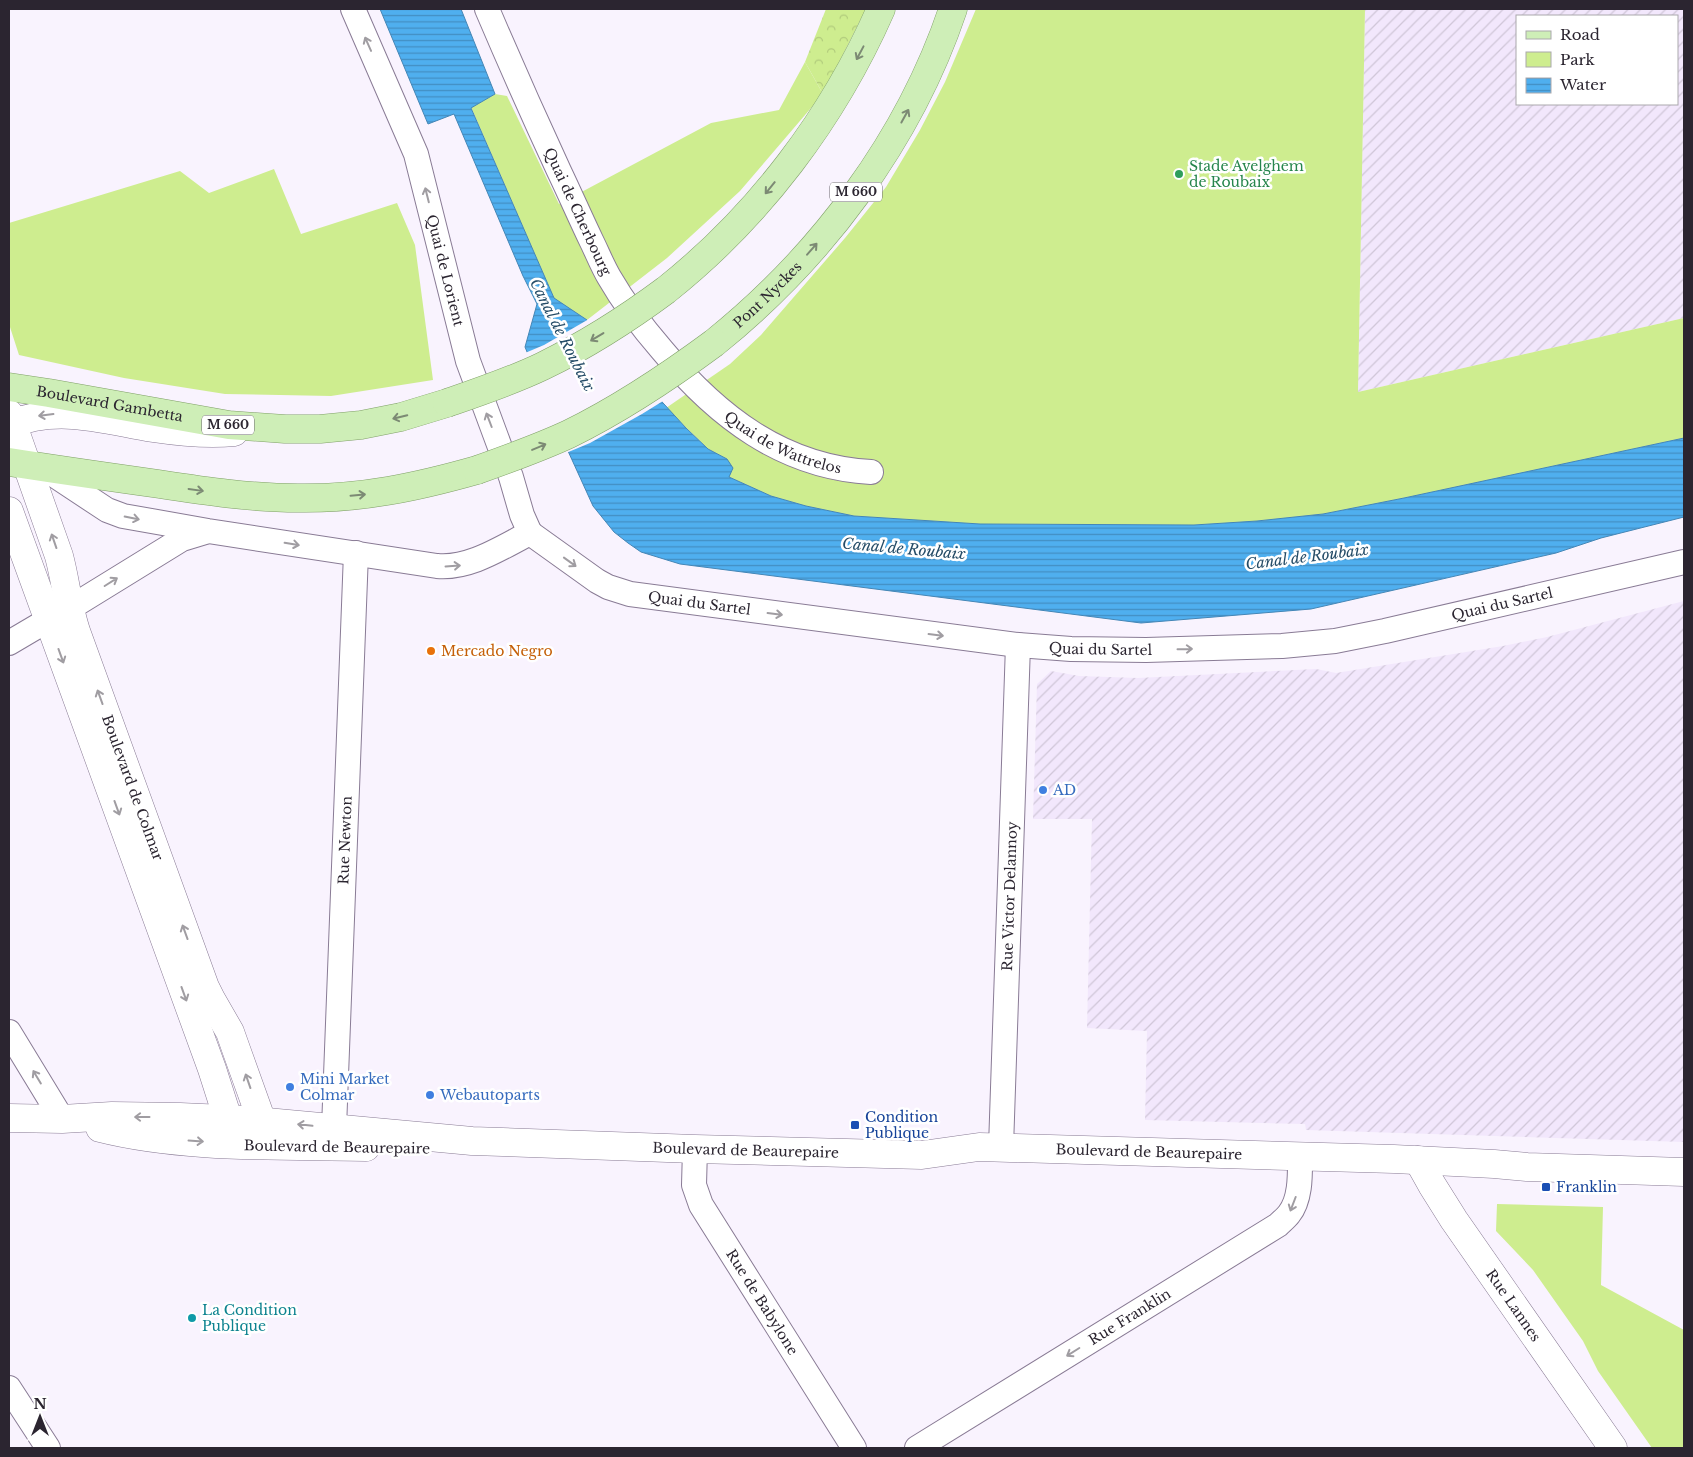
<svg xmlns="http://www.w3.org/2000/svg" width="1693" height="1457" font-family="'Libre Baskerville',serif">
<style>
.industrial{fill:url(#industrial-furrows);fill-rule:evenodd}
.green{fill:#ceed8f}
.forest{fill:url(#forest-crowns)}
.water{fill:url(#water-rules);stroke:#4486b6}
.pier{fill:#f9f3fe}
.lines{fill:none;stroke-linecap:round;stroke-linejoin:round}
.minor-casing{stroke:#897b95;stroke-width:26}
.tertiary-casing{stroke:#897b95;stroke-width:29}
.secondary-casing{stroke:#897b95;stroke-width:29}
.primary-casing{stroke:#80a069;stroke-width:29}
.minor{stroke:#fff;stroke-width:24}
.tertiary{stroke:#fff;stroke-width:28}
.secondary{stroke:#fff;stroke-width:28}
.primary{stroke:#ceeeb7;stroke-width:28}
.primary-bridge-casing{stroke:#80a069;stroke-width:29;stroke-linecap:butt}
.primary-bridge{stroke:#ceeeb7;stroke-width:28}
.oneway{stroke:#a09da2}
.oneway2{stroke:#7c8a74}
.leisure-dot{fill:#2e9e5b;stroke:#fff;stroke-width:2}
.food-dot{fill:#e8710a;stroke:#fff;stroke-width:2}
.shop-dot{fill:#3f7fe0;stroke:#fff;stroke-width:2}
.transit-dot{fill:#1a4fb4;stroke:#fff;stroke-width:2}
.culture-dot{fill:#0f9aa8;stroke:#fff;stroke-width:2}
.labels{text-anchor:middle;stroke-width:5;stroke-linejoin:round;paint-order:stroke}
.shield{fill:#fff;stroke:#6b666e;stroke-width:1}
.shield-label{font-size:12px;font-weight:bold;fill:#2b2530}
.leisure-label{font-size:14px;fill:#27864d;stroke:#fff;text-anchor:start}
.street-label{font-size:14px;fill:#2b2530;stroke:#fff}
.food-label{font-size:14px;fill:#c56008;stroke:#fff;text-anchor:start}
.shop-label{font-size:14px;fill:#366cbe;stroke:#fff;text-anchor:start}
.transit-label{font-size:14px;fill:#164399;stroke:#fff;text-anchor:start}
.culture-label{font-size:14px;fill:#0d838f;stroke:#fff;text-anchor:start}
.water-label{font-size:15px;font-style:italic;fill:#254c67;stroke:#fff}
</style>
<defs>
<pattern id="industrial-furrows" width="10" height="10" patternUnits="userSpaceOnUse" patternTransform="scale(1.25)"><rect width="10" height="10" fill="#f2e7fc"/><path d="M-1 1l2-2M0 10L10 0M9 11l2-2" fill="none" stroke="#d0c6d8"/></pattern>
<pattern id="forest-crowns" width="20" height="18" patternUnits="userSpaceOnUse" patternTransform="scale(1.25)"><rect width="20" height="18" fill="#ceed8f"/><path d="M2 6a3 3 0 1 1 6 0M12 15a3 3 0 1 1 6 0" fill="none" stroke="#b1cb7c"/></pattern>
<pattern id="water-rules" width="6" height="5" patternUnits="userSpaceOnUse" patternTransform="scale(1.25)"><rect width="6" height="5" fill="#4fafef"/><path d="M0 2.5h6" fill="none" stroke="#428ec2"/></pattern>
</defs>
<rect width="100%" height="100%" fill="#f9f3fe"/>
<!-- industrial -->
<path class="industrial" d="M1365 9H1684V318L1358 392ZM1517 16H1677V104H1517Z
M1684 601V1142L1306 1130 1305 1124 1145 1120 1147 1031 1087 1028 1092 819H1033L1037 684 1051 671 1079 676 1138 678 1316 669 1336 673 1503 646 1547 637Z"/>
<!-- green -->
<path class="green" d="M976 9H1365L1358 392 1684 318V438L1404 498 1323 514 1257 521 1194 525 980 524 854 516 806 506 771 496 729 477 727 459 708 449 666 408 730 364 761 335 845 238 886 187 920 130 945 82Z
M805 62 823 94 740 191 667 258 587 320 554 299 471 107 495 94 507 96 559 204 711 123 779 110Z
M274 169 301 234 397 203 415 245 433 380 331 396 225 394 124 378 19 355 9 324V223L180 171 209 193Z
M1497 1204 1603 1207 1601 1285 1684 1330V1448H1652L1598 1371 1583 1341 1533 1270 1496 1231Z"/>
<!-- forest -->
<path class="forest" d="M826 9H866L823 94 805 62Z"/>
<!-- water -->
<path class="water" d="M380 9H461L495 94 471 108 554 298 587 320 686 428 708 449 727 459 733 468 729 477 771 496 806 506 854 516 980 524 1194 525 1257 521 1323 514 1404 498 1684 438V517L1601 538 1556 553 1311 609 1141 623 680 564 641 552 628 543 614 532 593 506 568 451 525 347 537 304 523 276 454 114 428 124Z"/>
<!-- pier -->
<path class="pier" d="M589 319 663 401 642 414 590 443 566 453 525 353 544 345Z"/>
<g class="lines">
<defs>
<g id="minor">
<path id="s1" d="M353 9 416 154 468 361 511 477 522 515 530 533"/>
<path id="s2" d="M487 9C510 63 534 117 559 171 570 194 580 217 591 240 597 252 602 265 609 277 624 303 642 327 662 350 717 416 782 467 871 472"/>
<path d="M45 469 107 510 123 516 208 531 437 566C470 569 502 547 530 533"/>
<path id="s3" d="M530 533 597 581 608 587 630 594 1018 645 1071 649 1146 650 1282 646 1335 641 1385 631 1684 562"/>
<path d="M70 608 182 539 205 532"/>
<path d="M9 643 48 620"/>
<path d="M9 1032 62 1119"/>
<path id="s4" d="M334 1128 356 553"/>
<path id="s5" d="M1001 1147 1018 645"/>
<path id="s6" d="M695 1149 694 1185 701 1205 854 1448"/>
<path d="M9 1388 48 1448"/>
<path id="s7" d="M917 1448 1278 1225C1282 1221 1286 1218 1289 1214 1301 1199 1300 1174 1300 1156"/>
</g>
<g id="tertiary">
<path id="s8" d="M1418 1160 1432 1185 1454 1220 1613 1448"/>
</g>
<g id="secondary">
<path id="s9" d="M9 414 59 556C66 582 68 609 77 634L205 987 211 999 230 1032 236 1049 260 1116 264 1145"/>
<path d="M9 425C57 404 104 420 153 428 180 432 207 435 234 432"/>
<path d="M9 511 212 1069 236 1144"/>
<path id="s10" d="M9 1118 62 1119 112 1116 180 1117 246 1120 472 1141 695 1149 922 1155 979 1147 1394 1159 1494 1164 1527 1167 1684 1172"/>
<path d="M100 1128C183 1149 280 1145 366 1147"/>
</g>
<g id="primary">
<path d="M666 290C759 216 833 118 881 9"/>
<path id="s11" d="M714 343C821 257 909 140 953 9"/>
<path id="s12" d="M9 387 49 393 229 425 285 429H320L361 425 401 417 447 403"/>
<path d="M9 462C59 470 109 477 159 484 205 491 251 498 298 498 361 499 417 487 477 470"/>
</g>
</defs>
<!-- minor casing -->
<use href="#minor" class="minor-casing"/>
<!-- tertiary casing -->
<use href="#tertiary" class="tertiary-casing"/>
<!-- secondary casing -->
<use href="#secondary" class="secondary-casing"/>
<!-- primary casing -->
<use href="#primary" class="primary-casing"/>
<!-- minor -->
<use href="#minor" class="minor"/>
<!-- tertiary -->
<use href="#tertiary" class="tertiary"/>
<!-- secondary -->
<use href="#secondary" class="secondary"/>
<!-- primary -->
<use href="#primary" class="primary"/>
<defs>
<path id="primary-bridge" d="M447 403C479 392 512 381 543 366 586 345 627 319 666 290
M477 470C508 459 539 448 569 434 620 409 668 377 714 343"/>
</defs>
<!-- primary-bridge casing -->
<use href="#primary-bridge" class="primary-bridge-casing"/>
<!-- primary-bridge -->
<use href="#primary-bridge" class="primary-bridge"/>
</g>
<!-- one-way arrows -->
<defs><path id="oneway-shaft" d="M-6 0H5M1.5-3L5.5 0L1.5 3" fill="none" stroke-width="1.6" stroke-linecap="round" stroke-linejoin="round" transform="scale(1.25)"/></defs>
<g class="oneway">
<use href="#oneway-shaft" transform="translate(368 44) rotate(-114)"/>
<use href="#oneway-shaft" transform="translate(427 195) rotate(-104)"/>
<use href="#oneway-shaft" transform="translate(46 415) rotate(173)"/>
<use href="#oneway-shaft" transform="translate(489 420) rotate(-111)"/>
<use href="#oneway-shaft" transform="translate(132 518) rotate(11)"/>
<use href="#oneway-shaft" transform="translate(54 541) rotate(-109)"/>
<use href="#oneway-shaft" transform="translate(292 544) rotate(9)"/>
<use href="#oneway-shaft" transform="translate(570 562) rotate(36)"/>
<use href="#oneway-shaft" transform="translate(453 566) rotate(-4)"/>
<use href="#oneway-shaft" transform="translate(111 582) rotate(-32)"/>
<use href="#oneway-shaft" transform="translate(775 614) rotate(7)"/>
<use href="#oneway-shaft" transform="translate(936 635) rotate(7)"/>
<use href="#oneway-shaft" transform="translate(1185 649) rotate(-1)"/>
<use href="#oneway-shaft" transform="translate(61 656) rotate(70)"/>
<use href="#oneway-shaft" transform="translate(100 697) rotate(-110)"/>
<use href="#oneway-shaft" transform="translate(117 808) rotate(70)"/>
<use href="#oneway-shaft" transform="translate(185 932) rotate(-110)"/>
<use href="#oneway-shaft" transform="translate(184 994) rotate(70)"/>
<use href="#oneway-shaft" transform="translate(37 1077) rotate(-121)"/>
<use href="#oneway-shaft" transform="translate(248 1081) rotate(-109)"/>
<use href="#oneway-shaft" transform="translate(142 1117) rotate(-180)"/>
<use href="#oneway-shaft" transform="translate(305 1125) rotate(-174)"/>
<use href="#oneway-shaft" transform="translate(196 1141) rotate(4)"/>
<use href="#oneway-shaft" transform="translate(1293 1204) rotate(111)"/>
<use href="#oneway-shaft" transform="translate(1073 1352) rotate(148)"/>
</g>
<g class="oneway2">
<use href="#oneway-shaft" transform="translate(860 53) rotate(118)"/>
<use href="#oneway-shaft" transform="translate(905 116) rotate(-61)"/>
<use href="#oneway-shaft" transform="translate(770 188) rotate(129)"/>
<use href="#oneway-shaft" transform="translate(812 249) rotate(-49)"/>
<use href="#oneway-shaft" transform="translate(597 337) rotate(149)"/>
<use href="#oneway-shaft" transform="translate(400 417) rotate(166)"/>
<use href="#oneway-shaft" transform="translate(539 447) rotate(-23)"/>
<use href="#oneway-shaft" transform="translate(196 490) rotate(8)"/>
<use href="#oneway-shaft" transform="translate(358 495) rotate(-5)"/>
</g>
<!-- markers -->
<circle class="leisure-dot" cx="1179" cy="174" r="5"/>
<circle class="food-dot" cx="431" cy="651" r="5"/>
<g class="shop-dot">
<circle cx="1043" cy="790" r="5"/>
<circle cx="290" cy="1087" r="5"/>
<circle cx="430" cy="1095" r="5"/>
</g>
<g class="transit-dot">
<rect x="850" y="1120" width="10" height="10" rx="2.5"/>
<rect x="1541" y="1182" width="10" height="10" rx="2.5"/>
</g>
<circle class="culture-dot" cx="192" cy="1318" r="5"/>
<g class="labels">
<!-- shield labels -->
<g class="shield">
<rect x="830" y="182.5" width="52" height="19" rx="4"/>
<rect x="202" y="415.5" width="52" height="19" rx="4"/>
</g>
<g class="shield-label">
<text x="856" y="196">M 660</text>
<text x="228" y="429">M 660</text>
</g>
<!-- leisure labels -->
<g class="leisure-label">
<text x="1189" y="171">Stade Avelghem<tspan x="1189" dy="16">de Roubaix</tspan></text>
</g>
<!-- street labels -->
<g class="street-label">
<text dy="5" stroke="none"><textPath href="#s2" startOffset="222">Quai de Cherbourg</textPath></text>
<text dy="5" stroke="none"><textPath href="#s1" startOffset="278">Quai de Lorient</textPath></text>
<text dy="5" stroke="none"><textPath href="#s11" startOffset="72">Pont Nyckes</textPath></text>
<text dy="5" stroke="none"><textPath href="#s12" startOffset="102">Boulevard Gambetta</textPath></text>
<text dy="5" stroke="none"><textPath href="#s2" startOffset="540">Quai de Wattrelos</textPath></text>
<text dy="5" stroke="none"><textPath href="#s3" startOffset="188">Quai du Sartel</textPath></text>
<text dy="5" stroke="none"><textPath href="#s3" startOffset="998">Quai du Sartel</textPath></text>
<text dy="5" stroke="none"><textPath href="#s3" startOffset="592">Quai du Sartel</textPath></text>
<text dy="5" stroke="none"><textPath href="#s9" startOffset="394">Boulevard de Colmar</textPath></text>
<text dy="5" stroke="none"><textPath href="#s4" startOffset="288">Rue Newton</textPath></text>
<text dy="5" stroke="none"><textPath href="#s5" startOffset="251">Rue Victor Delannoy</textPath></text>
<text transform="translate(337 1147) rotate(1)" y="5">Boulevard de Beaurepaire</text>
<text dy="5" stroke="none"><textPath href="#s10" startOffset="738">Boulevard de Beaurepaire</textPath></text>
<text dy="5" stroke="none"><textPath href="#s10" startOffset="1142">Boulevard de Beaurepaire</textPath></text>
<text dy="5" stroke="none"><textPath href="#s6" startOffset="172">Rue de Babylone</textPath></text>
<text dy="5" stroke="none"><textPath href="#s8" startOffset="174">Rue Lannes</textPath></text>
<text dy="5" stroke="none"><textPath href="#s7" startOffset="250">Rue Franklin</textPath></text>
</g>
<!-- food labels -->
<g class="food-label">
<text x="441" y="656">Mercado Negro</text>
</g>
<!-- shop labels -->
<g class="shop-label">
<text x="1053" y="795">AD</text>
<text x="300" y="1084">Mini Market<tspan x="300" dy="16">Colmar</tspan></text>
<text x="440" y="1100">Webautoparts</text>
</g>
<!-- transit labels -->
<g class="transit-label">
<text x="865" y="1122">Condition<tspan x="865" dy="16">Publique</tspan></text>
<text x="1556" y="1192">Franklin</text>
</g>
<!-- culture labels -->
<g class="culture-label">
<text x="202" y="1315">La Condition<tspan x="202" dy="16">Publique</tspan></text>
</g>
<!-- water labels -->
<g class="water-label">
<text transform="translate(562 335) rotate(63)" y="5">Canal de Roubaix</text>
<text transform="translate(904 549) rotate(5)" y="5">Canal de Roubaix</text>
<text transform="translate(1307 557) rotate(-7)" y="5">Canal de Roubaix</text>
</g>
</g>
<!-- border -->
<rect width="1693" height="1457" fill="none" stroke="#2b2530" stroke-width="20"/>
<!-- legend -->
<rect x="1516" y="15" width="162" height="90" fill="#ffffff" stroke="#aaa8ac"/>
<rect x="1526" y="31" width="25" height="8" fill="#ceeeb7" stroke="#aaa8ac"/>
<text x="1560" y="40" font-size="15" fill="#2b2530">Road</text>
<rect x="1526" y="52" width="25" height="15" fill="#ceed8f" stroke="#aaa8ac"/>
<text x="1560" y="65" font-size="15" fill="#2b2530">Park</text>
<rect x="1526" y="78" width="25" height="15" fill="url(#water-rules)" stroke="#aaa8ac"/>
<text x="1560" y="90" font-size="15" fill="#2b2530">Water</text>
<!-- north arrow -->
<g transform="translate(40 1417)" stroke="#ffffff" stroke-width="4" paint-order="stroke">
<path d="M0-4L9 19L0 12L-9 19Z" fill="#2b2530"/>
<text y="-8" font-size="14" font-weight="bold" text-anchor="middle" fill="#2b2530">N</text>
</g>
</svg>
